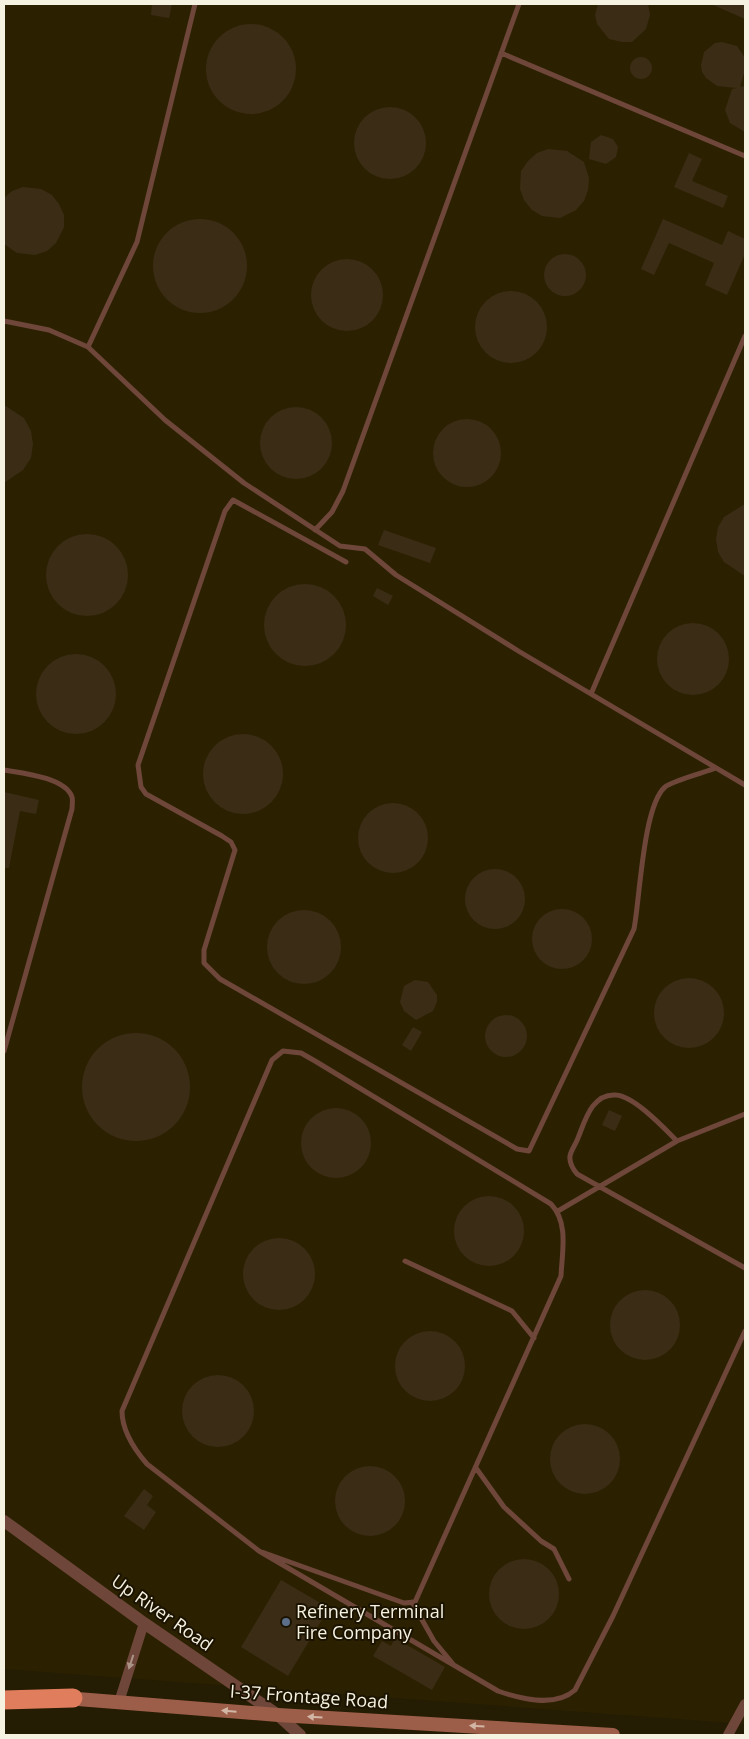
<svg xmlns="http://www.w3.org/2000/svg" width="749" height="1739" font-family="'Open Sans',sans-serif">
<style>
.built{fill:#2b2100}
.building{fill:#3b2c15}
.lines{fill:none;stroke-linecap:round;stroke-linejoin:round}
.service{stroke:#6e463a;stroke-width:5}
.minor{stroke:#6e463a;stroke-width:10}
.tertiary{stroke:#6e463a;stroke-width:12}
.secondary{stroke:#9c5d49;stroke-width:14}
.motorway{stroke:#e07d5d;stroke-width:19}
.oneway{fill:#ab9386}
.oneway2{fill:#d2b6a5}
.service-dot{fill:#5c6f8a;stroke:#1b1300;stroke-width:2}
.labels{text-anchor:middle;stroke-width:4;stroke-linejoin:round;paint-order:stroke}
.poi-label{font-size:18px;fill:#f6f2e2;stroke:#1b1300;text-anchor:start}
.street-label{font-size:18px;fill:#f6f2e2;stroke:#1b1300}
</style>
<rect width="100%" height="100%" fill="#241c03"/>
<!-- built -->
<path class="built" d="M4 4H745V1724L4 1669Z"/>
<!-- building -->
<path class="building" d="M152 4H172L169 18 151 15Z
M598 4H648L650 15 646 29 632 42H622L609 39 597 24 595 15Z
M711 4H745V19Z
M206 69a45 45 0 1 1 90 0a45 45 0 1 1-90 0Z
M722 42 737 46 745 58V70L740 87 745 86V132L730 123 725 110 732 89 737 88 717 86 706 78 702 72 701 65 704 52 715 43Z
M630 68a11 11 0 1 1 22 0a11 11 0 1 1-22 0Z
M354 143a36 36 0 1 1 72 0a36 36 0 1 1-72 0Z
M601 135 613 139 618 147 616 157 606 164 589 159 591 142Z
M548 149 567 151 584 162 589 178 588 190 584 201 576 210 560 218 542 216 532 210 524 200 520 189 521 171 528 161 537 153Z
M689 153 702 159 692 181 728 196 723 208 674 187Z
M23 187 41 189 52 195 59 204 64 215V227L56 243 47 251 35 255 17 253 4 244V198L12 191Z
M663 219 722 245 728 231 745 239V254L727 295 705 285 714 263 669 243 654 275 641 269Z
M153 266a47 47 0 1 1 94 0a47 47 0 1 1-94 0Z
M544 275a21 21 0 1 1 42 0a21 21 0 1 1-42 0Z
M311 295a36 36 0 1 1 72 0a36 36 0 1 1-72 0Z
M475 327a36 36 0 1 1 72 0a36 36 0 1 1-72 0Z
M4 405 24 418 31 431 33 444 31 458 23 470 4 483Z
M260 443a36 36 0 1 1 72 0a36 36 0 1 1-72 0Z
M433 453a34 34 0 1 1 68 0a34 34 0 1 1-68 0Z
M745 504V576L724 562 718 552 716 539 718 527 724 517Z
M384 530 436 548 430 563 378 545Z
M46 575a41 41 0 1 1 82 0a41 41 0 1 1-82 0Z
M264 625a41 41 0 1 1 82 0a41 41 0 1 1-82 0Z
M377 588 393 596 388 605 373 596Z
M657 659a36 36 0 1 1 72 0a36 36 0 1 1-72 0Z
M36 694a40 40 0 1 1 80 0a40 40 0 1 1-80 0Z
M203 774a40 40 0 1 1 80 0a40 40 0 1 1-80 0Z
M4 792 39 800 36 814 20 811 9 868H4Z
M358 838a35 35 0 1 1 70 0a35 35 0 1 1-70 0Z
M465 899a30 30 0 1 1 60 0a30 30 0 1 1-60 0Z
M532 939a30 30 0 1 1 60 0a30 30 0 1 1-60 0Z
M267 947a37 37 0 1 1 74 0a37 37 0 1 1-74 0Z
M654 1013a35 35 0 1 1 70 0a35 35 0 1 1-70 0Z
M415 980 428 982 437 995V1002L433 1011 416 1020 404 1011 400 1002 404 986Z
M485 1036a21 21 0 1 1 42 0a21 21 0 1 1-42 0Z
M413 1027 422 1032 411 1051 402 1045Z
M82 1087a54 54 0 1 1 108 0a54 54 0 1 1-108 0Z
M301 1143a35 35 0 1 1 70 0a35 35 0 1 1-70 0Z
M609 1110 622 1116 615 1131 602 1125Z
M454 1231a35 35 0 1 1 70 0a35 35 0 1 1-70 0Z
M243 1274a36 36 0 1 1 72 0a36 36 0 1 1-72 0Z
M610 1325a35 35 0 1 1 70 0a35 35 0 1 1-70 0Z
M395 1366a35 35 0 1 1 70 0a35 35 0 1 1-70 0Z
M182 1411a36 36 0 1 1 72 0a36 36 0 1 1-72 0Z
M550 1459a35 35 0 1 1 70 0a35 35 0 1 1-70 0Z
M335 1501a35 35 0 1 1 70 0a35 35 0 1 1-70 0Z
M144 1489 153 1496 147 1505 156 1512 144 1530 124 1516Z
M489 1594a35 35 0 1 1 70 0a35 35 0 1 1-70 0Z
M281 1580 329 1608 288 1676 241 1647Z
M395 1638 445 1667 432 1690 373 1656 382 1641 391 1646Z"/>
<g class="lines">
<!-- service -->
<path class="service" d="M501 53 745 156
M4 321 49 330 88 347 165 420 244 483 340 546 365 549 396 575 520 652 745 785
M88 347 137 242 195 4
M315 530 332 512 343 491 519 4
M346 562 233 500 225 511 138 765 141 787 146 794 222 836 231 842 235 850 204 950V963L220 979 517 1149 529 1151 634 929C640 898 643 806 665 787 671 781 706 772 716 768
M591 694 745 336
M4 770C21 773 65 777 72 797 73 800 72 806 72 809L4 1051
M745 1114 677 1141C664 1128 634 1096 616 1095 592 1093 585 1121 578 1138 576 1144 571 1150 570 1156 569 1163 573 1169 577 1174L745 1268
M558 1211 677 1141
M405 1261 512 1311 534 1338
M476 1468 504 1507 541 1541 554 1549 569 1579
M259 1551 404 1603 415 1602 561 1276C562 1252 569 1223 551 1204L315 1061 301 1053 283 1051 272 1060 122 1411C122 1431 134 1449 147 1464L259 1551 498 1691C521 1699 555 1708 575 1690L613 1616 745 1331
M412 1602 434 1641 453 1664"/>
<!-- minor -->
<path class="minor" d="M119 1702 144 1623
M728 1735 745 1704"/>
<!-- tertiary -->
<path class="tertiary" d="M4 1521 144 1623 278 1715 300 1735"/>
<!-- secondary -->
<path class="secondary" d="M65 1698 278 1715 613 1735"/>
<!-- motorway -->
<path class="motorway" d="M4 1700 73 1698"/>
</g>
<!-- one-way arrows -->
<defs><path id="oneway-solid" d="M-6-.8H1V-3.2L6.5 0L1 3.2V.8H-6Z" transform="scale(1.25)"/></defs>
<use class="oneway" href="#oneway-solid" transform="translate(131 1662) rotate(108)"/>
<g class="oneway2">
<use href="#oneway-solid" transform="translate(229 1711) rotate(-175)"/>
<use href="#oneway-solid" transform="translate(315 1717) rotate(-177)"/>
<use href="#oneway-solid" transform="translate(477 1726) rotate(-177)"/>
</g>
<!-- markers -->
<circle class="service-dot" cx="286" cy="1622" r="5"/>
<g class="labels">
<!-- poi labels -->
<g class="poi-label">
<text x="296" y="1618">Refinery Terminal<tspan x="296" dy="21">Fire Company</tspan></text>
</g>
<!-- street labels -->
<g class="street-label">
<text transform="translate(162 1613) rotate(35)" y="6">Up River Road</text>
<text transform="translate(309 1697) rotate(4)" y="6">I-37 Frontage Road</text>
</g>
</g>
<!-- border -->
<rect width="749" height="1739" fill="none" stroke="#f6f2e2" stroke-width="10"/>
</svg>
